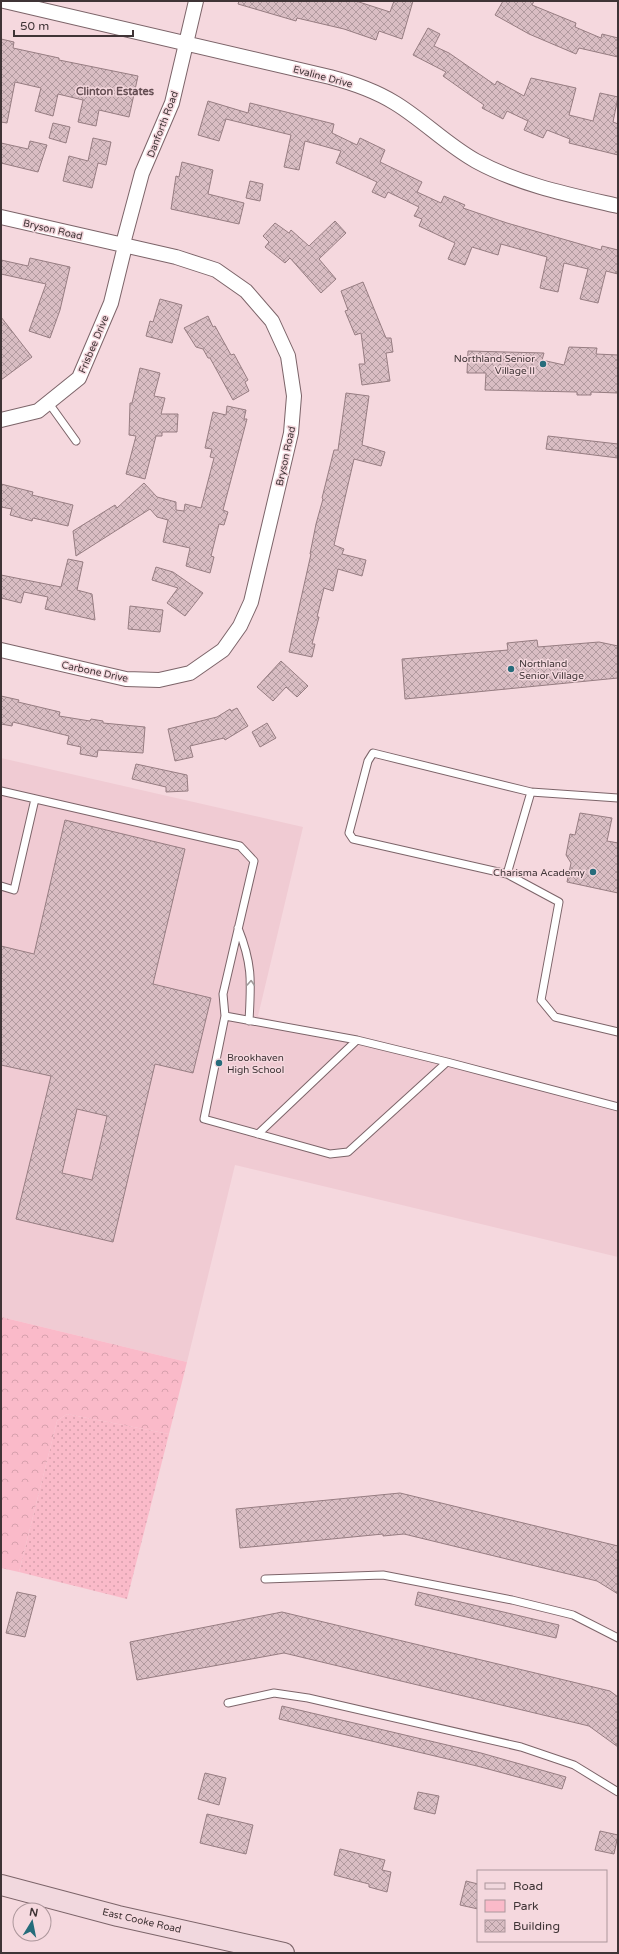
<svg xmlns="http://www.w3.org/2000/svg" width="619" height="1954" font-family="'Varela Round',sans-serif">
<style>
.built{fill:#f0cbd3}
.green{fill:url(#green-dots)}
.forest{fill:url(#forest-crowns)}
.building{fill:url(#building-cross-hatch);stroke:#977d82;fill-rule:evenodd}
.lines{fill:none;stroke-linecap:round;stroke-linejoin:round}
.service-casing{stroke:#7c6469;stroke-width:9}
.minor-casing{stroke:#7c6469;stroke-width:16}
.secondary-casing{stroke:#7c6469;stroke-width:22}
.service{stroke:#fff;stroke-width:7}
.minor{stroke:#fff;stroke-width:14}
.secondary{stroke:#f1d8de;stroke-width:20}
.oneway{stroke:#9f9a9a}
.poi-dot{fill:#266c7b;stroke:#f5d8de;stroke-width:1.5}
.labels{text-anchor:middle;stroke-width:3;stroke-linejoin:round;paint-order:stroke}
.street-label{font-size:10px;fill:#3f3436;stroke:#f5d8de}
.poi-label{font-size:10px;fill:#3f3436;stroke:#f5d8de;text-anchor:end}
.neighbourhood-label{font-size:11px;font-weight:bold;fill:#644d52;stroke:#f5d8de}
</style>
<defs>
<pattern id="green-dots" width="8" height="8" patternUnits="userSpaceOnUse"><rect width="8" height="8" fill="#fabac9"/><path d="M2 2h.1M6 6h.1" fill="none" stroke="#d7a0ad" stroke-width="1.8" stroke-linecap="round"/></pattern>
<pattern id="forest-crowns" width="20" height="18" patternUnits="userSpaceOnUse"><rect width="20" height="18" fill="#fabac9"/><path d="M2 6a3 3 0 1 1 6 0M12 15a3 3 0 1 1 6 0" fill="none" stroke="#d7a0ad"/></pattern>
<pattern id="building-cross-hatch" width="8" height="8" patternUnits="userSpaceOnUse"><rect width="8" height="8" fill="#d9bdc3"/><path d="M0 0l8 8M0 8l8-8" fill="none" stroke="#b19a9f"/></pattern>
</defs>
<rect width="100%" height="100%" fill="#f5d8de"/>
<!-- built -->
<path class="built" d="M1 758 303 827 258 1016 618 1111V1257L235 1165 187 1362 1 1317Z"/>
<!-- green -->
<path class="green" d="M67 1414 169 1434 127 1599 19 1572 57 1421Z"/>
<!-- forest -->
<path class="forest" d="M1 1317 187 1362 169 1434 67 1414 57 1421 19 1572 1 1568Z"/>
<!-- building -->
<path class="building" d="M239 1H356L390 12 394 1H413L402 39 379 31 376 40 344 29 297 18 296 21 238 4Z
M503 1H534L532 5 576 23 575 27 601 38 602 34 618 38V57L579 48 576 54 529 34 495 15Z
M428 28 440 34 434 46 449 53 495 85 497 81 524 96 531 78 576 88 569 115 593 121 600 93 618 97 613 122 618 124V155L569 143 570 139 547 130 543 138 524 130 528 121 507 111 503 119 482 108 484 105 443 76 446 72 413 55Z
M1 39 14 42 13 48 59 58V60L138 76 129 117 99 110 96 126 78 122 83 100 58 94 53 116 35 111 41 88 15 82 7 123 1 122Z
M208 101 248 113 250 103 334 124 332 133 357 145 360 138 385 150 380 162 422 182 417 192 441 203 444 196 465 205 463 208 507 223 601 250 602 246 618 250V274L606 271 598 303 580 299 588 269 564 263 558 292 540 288 547 257 501 244 498 255 472 247 465 265 448 259 455 243 419 226 422 219 414 216 419 207 388 192 385 198 372 192 377 182 336 163 341 151 305 141 299 170 284 167 291 135 226 119 219 141 198 135Z
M53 123 70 127 66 143 49 138Z
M93 138 111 142 106 165 98 163 92 188 63 181 69 156 88 161Z
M30 141 47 145 38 172 1 163V143L28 149Z
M182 162 213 170 208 194 244 203 239 224 171 209 176 176 179 177Z
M250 181 263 184 260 201 246 198Z
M335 221 346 233 319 259 336 279 321 293 290 258 285 263 265 247 269 242 263 236 275 223 289 233 291 230 309 246Z
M30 258 70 267 60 310 50 338 29 331 46 284 1 274V260L28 266Z
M363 282 386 338H391L393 352 386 353 390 381 362 385 359 364H365L361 333 355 335 345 311 348 310 341 291Z
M160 299 182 305 172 343 146 336 150 321 153 322Z
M208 316 213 327 215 326 231 355 234 354 248 380 245 382 249 391 233 400 210 358H208L203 349 196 347 184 328Z
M1 317 32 357 1 380Z
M569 347 597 348 596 354 618 355V393L591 392V395H577V392L485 390 486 373H467L468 351 544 353 542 360 564 365Z
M140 368 160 373 154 396 165 398 161 414H178L177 432H162V436H156L145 479 126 474 136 436 129 435 130 403H132Z
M346 393 369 396 362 445 385 452 381 466 354 459 334 545 344 549 342 554 366 560 362 576 338 569 333 591 324 588 317 617H319L312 644H315L312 657 289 652 311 554H310L316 524 323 499 322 498 334 450H338Z
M227 406 246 410 244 419H247L223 510 228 512 224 525 219 524 211 556 214 557 210 573 186 566 190 548 163 542 168 520 157 517 150 509 76 556 73 531 115 505 117 508 144 483 157 497 176 502V510L184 511 185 504 201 508 214 458 210 457 212 449 205 448 213 412 226 415Z
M548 436 618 444V458L546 449Z
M1 484 33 492 32 495 73 505 68 526 33 518 32 521 10 515 12 509 1 507Z
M68 559 83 562 77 590 92 594 95 620 45 609 48 597 24 592 21 603 1 598V575L61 587Z
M156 567 173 572 203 593 185 616 167 603 178 588 152 580Z
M130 606 163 610 160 632 128 629Z
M537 640 538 647 599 642 618 646V678L405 699 402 659 508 650 507 643Z
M281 661 308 686 297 697 286 687 273 701 257 687Z
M1 696 19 700 18 702 60 712 59 716 90 721 91 719 103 721V723L145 727 143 753 98 750 97 757 80 754 81 747 67 744 69 736 13 722 12 726 1 724Z
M237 708 248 726 225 740 224 738 190 746 193 757 175 761 168 729 217 717 230 709 231 711Z
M267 723 276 738 260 747 252 732Z
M136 764 187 775 188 791 166 792V787L132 779Z
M580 813 612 818 607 841 618 843V893L567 882 571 863 566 855 570 834 575 835Z
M65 820 185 849 153 984 211 998 193 1073 155 1064 113 1242 16 1219 51 1076 1 1065V946L34 954ZM77 1109 107 1116 92 1180 62 1173Z
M400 1493 618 1546V1594L597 1581 404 1534 383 1536V1534L240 1548 236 1509Z
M17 1592 36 1596 25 1637 6 1633Z
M418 1592 559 1625 556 1638 415 1605Z
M282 1612 610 1691 618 1697V1747L589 1726 284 1653 137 1680 130 1642Z
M282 1706 481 1753 566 1777 562 1789 477 1766 279 1719Z
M205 1773 226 1778 219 1805 198 1799Z
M418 1792 439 1796 435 1814 414 1809Z
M207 1814 253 1825 246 1854 200 1843Z
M600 1831 618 1835 614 1854 595 1850Z
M340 1849 385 1860 382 1870 391 1872 387 1892 369 1887V1884L334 1875Z
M466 1881 478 1884V1909L460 1905Z"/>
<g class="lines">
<defs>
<path id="service" d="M48 402 76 441
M1 791 240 846 254 861 223 994 225 1016 204 1119 330 1154 348 1152 447 1062 618 1107
M618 798 531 792 507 874 559 902 541 1000 555 1017 618 1032
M507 874 353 839 349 833 368 761 373 753 531 792
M1 886 14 890 35 799
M238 928C253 965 251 983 249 1021
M225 1016 357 1040
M258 1134 357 1040 447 1062
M265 1579 383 1575 512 1600 573 1615 618 1638
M228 1703 274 1693 308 1698 521 1747 574 1765 618 1792"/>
<path id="minor" d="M4 1 330 77C353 83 374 90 395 103 423 120 447 145 476 161 520 185 570 195 618 206
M1 217 176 257 216 270 246 291 272 321 288 356 294 396 291 433 251 602 240 626 223 650 190 673 159 680 126 679 1 650
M1 420 38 411 79 378 111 303 124 250V240L142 173 172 103 196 1"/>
<path id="secondary" d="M1 1885 118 1916 284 1953"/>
</defs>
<!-- service casing -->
<use href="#service" class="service-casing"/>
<!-- minor casing -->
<use href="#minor" class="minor-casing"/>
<!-- secondary casing -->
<use href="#secondary" class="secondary-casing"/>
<!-- service -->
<use href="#service" class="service"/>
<!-- minor -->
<use href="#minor" class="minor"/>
<!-- secondary -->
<use href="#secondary" class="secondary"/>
</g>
<!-- one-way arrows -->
<defs><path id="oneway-chevron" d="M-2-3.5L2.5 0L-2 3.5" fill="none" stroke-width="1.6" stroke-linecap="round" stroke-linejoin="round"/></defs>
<use class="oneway" href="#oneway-chevron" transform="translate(251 983) rotate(-87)"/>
<!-- markers -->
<g class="poi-dot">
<circle cx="543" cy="364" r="4"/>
<circle cx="511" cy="669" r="4"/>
<circle cx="593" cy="872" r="4"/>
<circle cx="219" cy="1063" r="4"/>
</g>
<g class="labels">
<!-- street labels -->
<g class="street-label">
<text transform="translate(323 76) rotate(15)" y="4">Evaline Drive</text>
<text transform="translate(162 124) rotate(-69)" y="4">Danforth Road</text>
<text transform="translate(53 229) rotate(13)" y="4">Bryson Road</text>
<text transform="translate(93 344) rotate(-67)" y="4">Frisbee Drive</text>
<text transform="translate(285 456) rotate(-78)" y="4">Bryson Road</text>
<text transform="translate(95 671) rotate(12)" y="4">Carbone Drive</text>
<text transform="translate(142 1920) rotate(13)" y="4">East Cooke Road</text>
</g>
<!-- poi labels -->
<g class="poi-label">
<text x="535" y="362">Northland Senior<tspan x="535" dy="12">Village II</tspan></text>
<text x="519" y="667" text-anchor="start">Northland<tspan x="519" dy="12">Senior Village</tspan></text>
<text x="585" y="876">Charisma Academy</text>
<text x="227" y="1061" text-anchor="start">Brookhaven<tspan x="227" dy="12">High School</tspan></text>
</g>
<!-- neighbourhood labels -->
<g class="neighbourhood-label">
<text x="115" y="95">Clinton Estates</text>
</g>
</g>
<!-- border -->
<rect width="619" height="1954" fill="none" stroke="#3f3436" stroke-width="4"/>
<!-- legend -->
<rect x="477" y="1870" width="130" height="72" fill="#f5d8de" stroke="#ac969b"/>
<rect x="485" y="1883" width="20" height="6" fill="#f1d8de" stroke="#ac969b"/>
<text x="513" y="1890" font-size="12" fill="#3f3436">Road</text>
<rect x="485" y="1900" width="20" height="12" fill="#fabac9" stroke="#ac969b"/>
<text x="513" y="1910" font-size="12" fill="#3f3436">Park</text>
<rect x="485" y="1920" width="20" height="12" fill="url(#building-cross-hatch)" stroke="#ac969b"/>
<text x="513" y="1930" font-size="12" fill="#3f3436">Building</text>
<!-- north arrow -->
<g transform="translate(32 1922) rotate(10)"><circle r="19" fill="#f5d8de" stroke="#ac969b"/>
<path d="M0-3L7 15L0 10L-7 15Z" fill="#266c7b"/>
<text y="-6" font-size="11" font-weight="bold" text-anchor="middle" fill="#3f3436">N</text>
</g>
<!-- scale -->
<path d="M14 30v6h119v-6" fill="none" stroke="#3f3436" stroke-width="2"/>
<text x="20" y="30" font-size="12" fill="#3f3436" stroke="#f5d8de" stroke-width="3" paint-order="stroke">50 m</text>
</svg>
